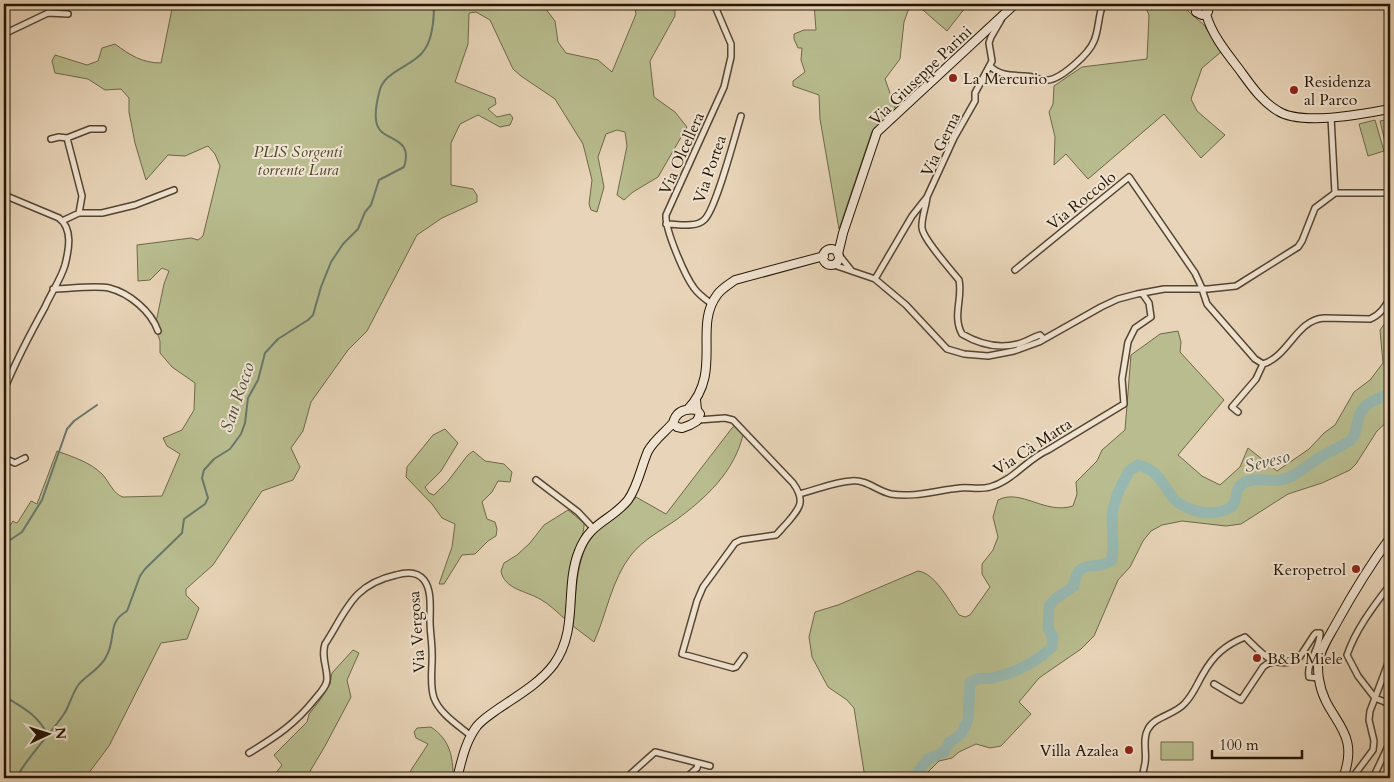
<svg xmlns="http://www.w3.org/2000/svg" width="1394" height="782" font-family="Cardo,serif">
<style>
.green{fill:#b8bc8e;stroke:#6e6848}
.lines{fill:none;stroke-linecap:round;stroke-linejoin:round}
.stream{stroke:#69776b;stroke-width:2}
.river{stroke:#97b8b1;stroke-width:11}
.street-casing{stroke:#544530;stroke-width:8}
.secondary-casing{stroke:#231502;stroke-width:10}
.street{stroke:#f0e3d1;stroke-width:5}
.secondary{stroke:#f0e3d1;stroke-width:8}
.poi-dot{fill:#8f2418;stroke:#f0e3d1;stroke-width:2}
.labels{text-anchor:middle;stroke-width:4;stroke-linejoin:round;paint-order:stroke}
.street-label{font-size:16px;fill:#231502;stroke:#f0e3d1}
.poi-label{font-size:16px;fill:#231502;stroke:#f0e3d1;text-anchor:start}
.park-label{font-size:16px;font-style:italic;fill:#50472c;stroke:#f0e3d1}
.water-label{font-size:18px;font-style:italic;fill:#4c4e3f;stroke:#f0e3d1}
</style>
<rect width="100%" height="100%" fill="#e8d4b8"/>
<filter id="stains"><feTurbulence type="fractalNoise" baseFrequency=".004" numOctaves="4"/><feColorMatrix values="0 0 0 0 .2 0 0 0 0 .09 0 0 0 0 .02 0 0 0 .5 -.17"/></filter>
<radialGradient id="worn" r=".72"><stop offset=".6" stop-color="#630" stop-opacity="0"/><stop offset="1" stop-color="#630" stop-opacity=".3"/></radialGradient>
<!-- green -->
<path class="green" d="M173 4H542L555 21 558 42 566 53 598 60 612 72 636 14 634 4H675V16L650 61 654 97 675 112 687 127 658 177 633 192 624 200 617 195 627 146 625 132 617 130 606 134 598 157 604 187 597 212 591 210 589 204 592 180 583 144 555 99 521 76 513 69 490 20 476 12 469 13 468 44 455 82 495 98 496 104 488 109 497 117 510 114 513 118 510 125 500 127 478 115 460 124 451 143V185L473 189 477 195V202L442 218 417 235 367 331 348 350 311 402 303 431 291 448 300 467 293 480 262 491 213 565 186 589V595L199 608 187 639 161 643 109 746 85 778H4V535L13 521 16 523 18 522 31 501 37 504 57 451C73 457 90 462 102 474 109 481 113 494 123 497L162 496 180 454 167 446 163 438 182 430 194 410 195 383 172 367 160 353V341L155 327 164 284 169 271 162 268 150 280 138 281 137 245 191 238 198 240 203 236 220 166 215 154 208 146 185 156 168 155 146 180 135 143 129 112V98L121 89 105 90 88 79 55 73 52 61 55 55 87 65 98 61 102 48 115 44C130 55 142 63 161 63Z
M814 4H968L947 31 916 4 910 5 904 22 900 59 885 79 896 110 872 131 839 229 820 119 819 95 793 86V81L805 72 801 60 802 48H798L794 39V34L804 30H816Z
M1144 4H1188V11L1204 25 1221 52 1202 68 1191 99 1197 111 1225 135 1201 158 1164 114 1088 179 1066 154 1054 165 1055 137 1049 112 1053 104 1054 86 1082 67 1147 59 1149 15Z
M1390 119V163L1380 121Z
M1375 120 1384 151 1368 156 1359 124Z
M1390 316V419L1377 431 1356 464 1350 470 1322 483 1288 494 1241 524 1226 526 1182 521 1162 525 1151 531 1143 541 1130 567 1118 580 1094 636 1081 649 1039 678 1019 702 1031 714 1001 746 990 748 976 744 959 752 952 758 939 761 922 778H865L854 708 847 700 828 687 812 657 809 637 815 612 838 605 918 571C935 573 950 602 959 615L965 617 970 615 990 587 982 574V564L993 550 998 537 993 517 998 500C1021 488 1045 515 1073 506L1077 494 1076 482 1097 461 1102 450 1125 430 1131 355 1160 334 1178 331 1181 342 1180 352 1224 400 1178 455 1202 476 1220 485 1240 467 1248 448 1277 471 1309 449 1324 433 1335 425 1354 392 1370 380 1383 363 1380 330Z
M735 426 743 435C734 472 706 498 676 520 660 531 643 540 631 555 611 581 607 613 594 642L573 626C576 600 575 556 593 536 605 520 624 514 636 497L666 514 732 428Z
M445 429 458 443 441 471 425 487 429 493 434 495 448 481 467 456 473 451 485 461 504 464 512 472 510 482 498 481 492 492 482 502 487 519 495 522 497 529 496 536 488 541 475 554 462 555 444 584H439L452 547 455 524 442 518 432 504 406 477 407 467 433 435Z
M568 510 584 523C585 536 575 547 572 560 568 579 567 599 565 619 557 612 549 604 540 599 526 591 504 589 501 571L504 563 517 555 530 543 544 525Z
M353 650 359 653 347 680 351 697 325 746 306 778H272L282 765 274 755 307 722 309 714 320 700 330 684 332 673Z
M431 727C450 740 453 756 453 778H410L411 770 428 744 416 738 414 732 417 728Z
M1161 742H1193V760H1161Z"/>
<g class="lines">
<!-- stream -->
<path class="stream" d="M4 544 22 532 42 500 67 429 74 421 97 405
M4 696C22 707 38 715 48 735
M16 778C29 755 48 737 64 714 70 705 72 693 79 684 87 675 101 668 106 657 117 639 106 623 127 611L140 576 145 569 182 533 184 519 205 504 208 498 202 478 204 470 214 459 230 449 241 434 245 423 248 398 258 380 265 353 278 339 308 320 313 315 321 287 331 262 343 244 358 229 365 212 371 205 379 180 404 167C415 133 378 144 376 120 375 112 377 101 379 93 383 70 414 67 425 49 433 37 434 18 434 4"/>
<!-- river -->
<path class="river" d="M913 778 928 759 944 752 949 743 961 734 968 720 970 683C983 675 981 680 992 678 1015 673 1035 663 1052 647L1053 637 1048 628 1049 606 1055 599 1074 586C1078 556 1094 573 1112 560L1113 548 1112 513 1117 495 1129 471 1138 465C1161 471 1162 486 1176 501 1180 505 1188 508 1193 510 1204 514 1230 515 1235 501 1237 495 1236 488 1242 484 1253 476 1267 482 1280 480 1296 477 1300 470 1313 462 1324 454 1338 448 1350 441 1357 434 1356 425 1359 416 1363 403 1380 398 1390 393"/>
<defs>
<path id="street" d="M4 34 48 13 68 14
M990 66C1000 76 1012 75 1026 76 1033 76 1041 81 1048 80 1061 79 1089 54 1094 41 1099 30 1098 16 1103 4
M1331 117 1335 193
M51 139 59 137 67 138
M4 195 59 218C73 229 69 249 65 265 61 279 51 293 45 307 30 334 16 361 4 390
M927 197C926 207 921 219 922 228 923 239 951 270 959 280 963 298 952 316 962 334 979 344 998 349 1018 344 1026 342 1033 337 1040 335L1044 339
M79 213 82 196 67 138 90 129H103
M62 221 79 213H102L135 205 174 190
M666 224C677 224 696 228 704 220 716 210 735 135 741 116
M839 255 851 270
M834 265 875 279 906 305 947 349 964 354 988 356 1014 351 1039 342 1101 307 1118 299 1137 294 1164 289H1208L1236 286 1298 247 1302 241 1315 208 1335 193H1390
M1015 270 1129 177 1195 273 1201 286 1207 304 1255 359 1263 364C1289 356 1296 320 1324 318L1370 319C1380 315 1385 307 1390 298
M875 279 912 216 927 197 954 138 975 101V93L992 61 989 43 991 37 1001 20
M53 289C68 289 95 285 109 288 129 293 151 311 158 331
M712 304C705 299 699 295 694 288 685 276 665 230 666 215L724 87 731 57V44L714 4
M1238 412 1232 407 1256 379 1263 364
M698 420 725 418 733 420 793 483C806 501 800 508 787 523 783 527 780 531 776 535L741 540 735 543 703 587 697 601 682 654 733 668 736 667 744 656
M4 458 15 463 25 458
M536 480 578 512 593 528
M799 494C816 490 834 482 851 481 866 479 877 491 891 494 914 498 938 490 960 488 970 487 980 490 990 487 1013 481 1027 459 1048 450L1124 404 1122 379 1128 342 1135 328 1151 317 1149 303 1142 293
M1214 684 1241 700 1263 667 1267 664 1274 662
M1375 698 1358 676 1347 655C1356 629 1373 607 1389 586
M1375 698 1390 658
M249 753C277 736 295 724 315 699 320 693 327 686 327 679 327 666 321 657 325 644 347 610 352 585 396 575 406 572 417 571 424 580 432 590 430 609 430 621 430 632 432 641 432 652 433 666 429 684 434 698 440 714 458 725 471 736
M626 778 655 752 710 766
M686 778 697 768 698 763
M1142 778C1143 773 1144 768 1145 763 1147 753 1142 739 1148 729 1155 716 1175 715 1185 703 1193 695 1197 684 1203 674 1213 656 1225 645 1245 637 1261 652 1275 672 1299 658L1314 635 1316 633H1320C1321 648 1306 661 1309 677L1319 678
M1352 778 1373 750 1374 741 1369 720 1370 711 1375 698 1390 704
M1373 778 1390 742"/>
<path id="secondary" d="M1195 4 1196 12 1202 15 1208 12 1209 4
M1206 14C1212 35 1226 52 1239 69 1250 84 1261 101 1278 111 1301 126 1363 114 1390 109
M823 257a8 8 0 1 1 16 0a8 8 0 1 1-16 0Z
M838 254 843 233 877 132 1015 4
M696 400 697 410 700 414 697 421 690 425 682 428 677 427 673 423C676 411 685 408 697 410
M688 409C723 372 693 327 717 295 721 289 728 285 735 280L824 256
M457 778C462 760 465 742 477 726 483 719 491 714 498 709 517 696 540 683 554 664 579 629 564 588 579 551 590 522 611 521 628 500 638 486 641 467 648 451 654 440 665 432 673 423
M1343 778C1362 728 1325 721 1319 679 1318 674 1318 668 1318 664 1320 649 1330 635 1337 622 1353 593 1370 565 1390 538"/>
</defs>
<!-- street casing -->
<use href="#street" class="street-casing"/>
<!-- secondary casing -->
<use href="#secondary" class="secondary-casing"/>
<!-- street -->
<use href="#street" class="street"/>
<!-- secondary -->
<use href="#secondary" class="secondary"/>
</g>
<!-- markers -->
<g class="poi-dot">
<circle cx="953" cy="78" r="5"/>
<circle cx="1294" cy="90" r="5"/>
<circle cx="1356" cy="569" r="5"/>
<circle cx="1257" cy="658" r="5"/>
<circle cx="1129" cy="750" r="5"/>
</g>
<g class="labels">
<!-- street labels -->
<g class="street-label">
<text transform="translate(920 75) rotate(-44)" y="6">Via Giuseppe Parini</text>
<text transform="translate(940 144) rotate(-64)" y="6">Via Gerna</text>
<text transform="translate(681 153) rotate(-66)" y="6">Via Olcellera</text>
<text transform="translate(709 169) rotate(-71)" y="6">Via Portea</text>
<text transform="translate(1081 200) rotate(-39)" y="6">Via Roccolo</text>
<text transform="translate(1032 446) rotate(-33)" y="6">Via Cà Matta</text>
<text transform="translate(416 632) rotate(-94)" y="6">Via Vergosa</text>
</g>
<!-- poi labels -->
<g class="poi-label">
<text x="963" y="84">La Mercurio</text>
<text x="1304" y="87">Residenza<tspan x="1304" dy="18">al Parco</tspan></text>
<text x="1346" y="575" text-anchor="end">Keropetrol</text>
<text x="1267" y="664">B&amp;B Miele</text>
<text x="1119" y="756" text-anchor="end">Villa Azalea</text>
</g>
<!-- park labels -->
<g class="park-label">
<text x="298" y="157">PLIS Sorgenti<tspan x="298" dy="18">torrente Lura</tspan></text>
</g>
<!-- water labels -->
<g class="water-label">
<text transform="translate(237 397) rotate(-71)" y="6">San Rocco</text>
<text transform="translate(1267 461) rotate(-14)" y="6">Seveso</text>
</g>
</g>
<!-- margin -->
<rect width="1394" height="782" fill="none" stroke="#e8d4b8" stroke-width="20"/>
<rect x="5" y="5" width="1384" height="772" fill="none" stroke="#231502" stroke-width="2.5"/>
<rect x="10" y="10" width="1374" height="762" fill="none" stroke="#231502"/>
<!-- north arrow -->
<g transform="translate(48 734) rotate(86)" stroke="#f0e3d1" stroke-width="4" paint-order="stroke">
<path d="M0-4L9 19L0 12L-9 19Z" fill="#231502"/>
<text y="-8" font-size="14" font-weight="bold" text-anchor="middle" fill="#231502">N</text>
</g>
<!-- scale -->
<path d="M1212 750v8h90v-8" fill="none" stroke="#231502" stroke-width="2.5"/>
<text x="1219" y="750" font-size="15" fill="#231502" stroke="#f0e3d1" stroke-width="4" paint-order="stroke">100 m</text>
<rect width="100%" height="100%" filter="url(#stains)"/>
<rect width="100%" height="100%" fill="url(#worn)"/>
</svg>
